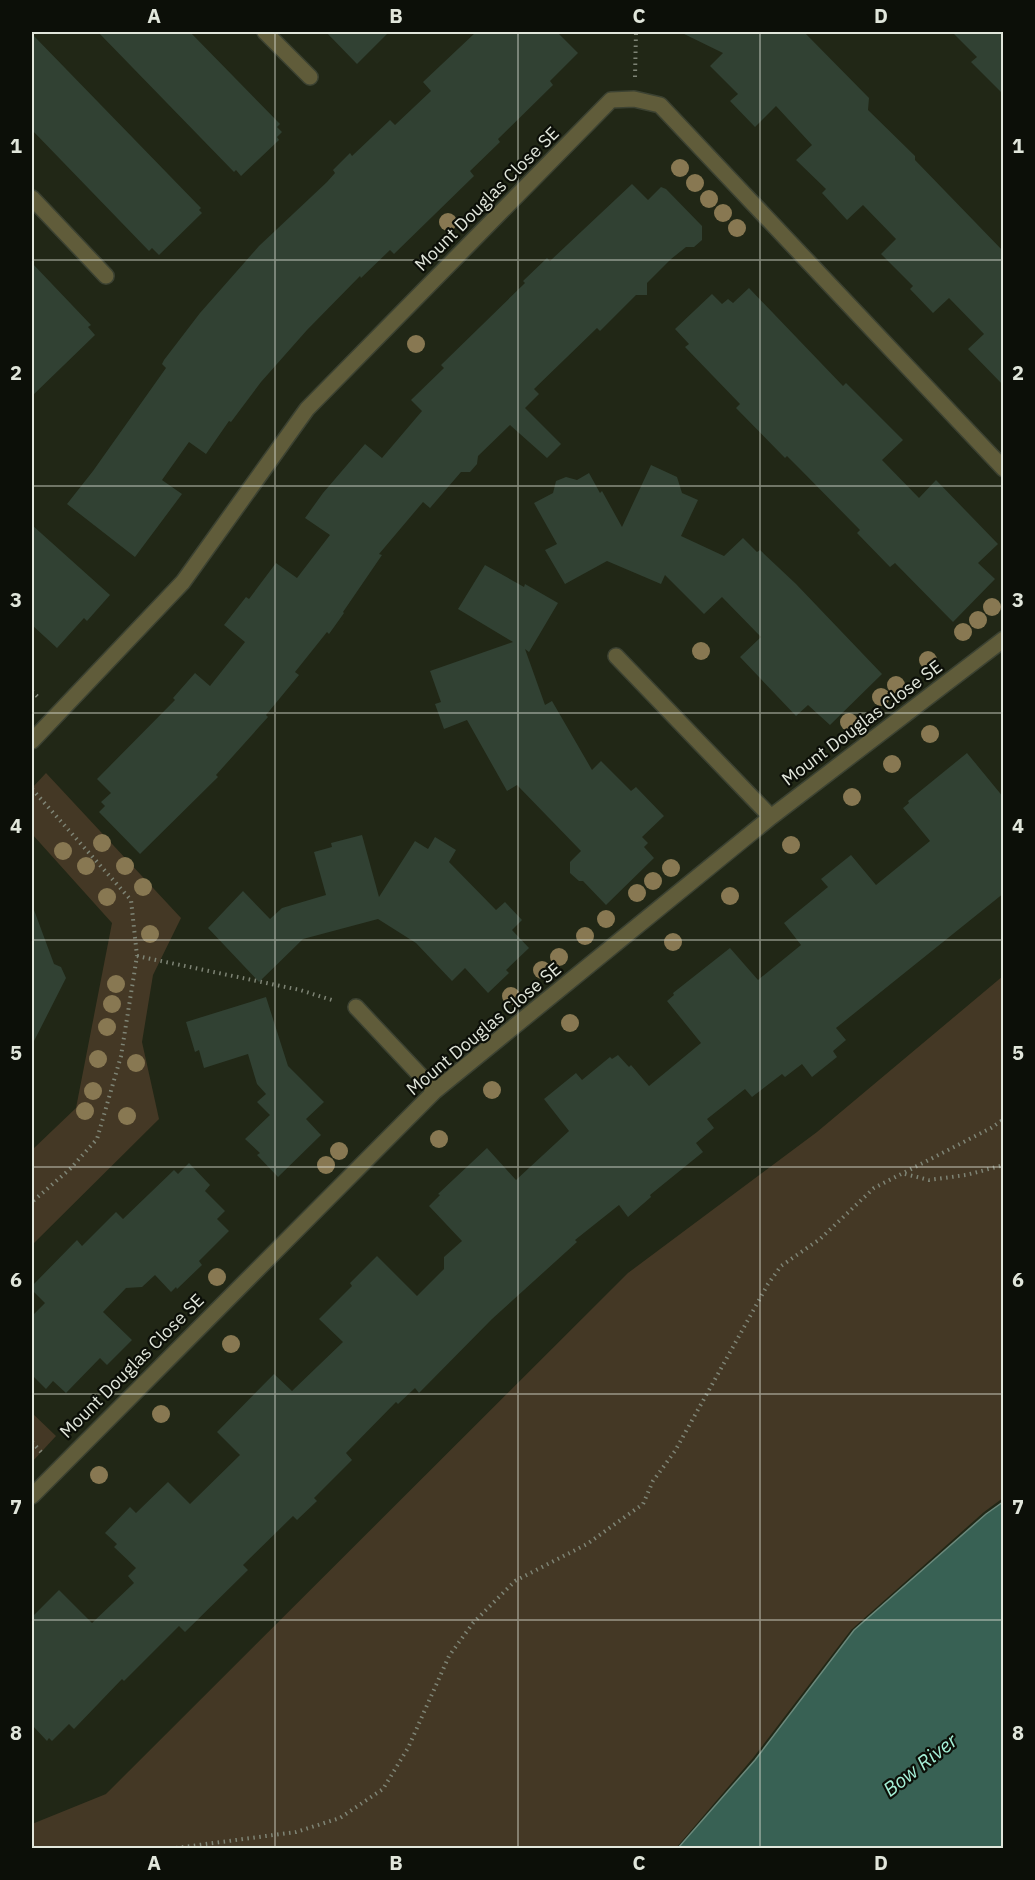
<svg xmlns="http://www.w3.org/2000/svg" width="1035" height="1880" font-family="'IBM Plex Sans',sans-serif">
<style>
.green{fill:#443825}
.water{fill:#386154;stroke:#6b897c;stroke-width:1.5}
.building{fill:#314133}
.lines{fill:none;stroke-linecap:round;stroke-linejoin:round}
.lane-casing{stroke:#3c4232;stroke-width:18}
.street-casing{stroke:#3c4232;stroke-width:18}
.path{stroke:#7e8475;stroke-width:4;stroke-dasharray:1.5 4.5;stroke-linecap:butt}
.lane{stroke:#605c3a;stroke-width:15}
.street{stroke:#605c3a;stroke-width:15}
.tree{fill:#887852}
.grid{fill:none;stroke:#e1e6db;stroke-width:1.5;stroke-opacity:0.55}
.labels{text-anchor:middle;stroke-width:4.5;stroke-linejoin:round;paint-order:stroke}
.street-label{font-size:18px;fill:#e1e6db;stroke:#0c0f08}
.water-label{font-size:20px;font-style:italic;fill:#a5f0d7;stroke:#0c0f08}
.neatline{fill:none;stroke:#e1e6db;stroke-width:2}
.grid-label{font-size:20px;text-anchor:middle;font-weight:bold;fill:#e1e6db}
</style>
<rect width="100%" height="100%" fill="#212716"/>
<!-- green -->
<path class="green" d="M46 773 181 918 153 975 142 1042 159 1119 32 1245V1150L76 1108 112 923 32 834V788Z
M1003 976V1498L984 1512 851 1630 753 1758 676 1848H32V1824L106 1794 628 1273 817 1132Z
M32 1413 56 1436 32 1462Z"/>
<!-- water -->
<path class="water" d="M1003 1502V1848H678L755 1760 854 1630 986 1514Z"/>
<!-- building -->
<path class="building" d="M98 32H190L280 124 277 127 282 132 277 137 279 140 241 176 236 170 234 172Z
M326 32H389L357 64Z
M476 32H557L578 53 550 81 553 85 498 139 500 142 470 171 474 176 394 254 390 250 361 278 360 276 307 330 261 382 231 422 229 421 206 454 189 442 162 480 182 494 135 557 67 504 93 471 166 368 162 364 164 360 200 313 259 246 327 182 335 173 333 170 350 153 352 156 390 120 395 125 431 91 423 82Z
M680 32H804L869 98 868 110 915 156V160L1004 252V386L968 349 984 334 949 298 933 313 910 289 913 286 881 254 896 239 863 205 847 220 822 193 826 189 796 160 812 145 776 106 755 127 730 101 738 94 710 66 723 53Z
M952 32H1004V95L971 62 977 57Z
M32 34 201 208 199 210 202 213 159 255 152 248 149 251 32 130Z
M632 184 648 200 661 187 666 189 702 226V240L694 247H686L671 259 647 283V295H636L600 331 597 328 534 389 539 394 525 408 561 444 547 458 510 425 478 456 477 464 470 472H461L430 508 423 502 379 554 382 555 343 612 344 613 329 634 327 632 295 672 299 675 266 715 268 717 216 775 218 777 140 854 99 812 105 806 101 802 111 793 97 779 175 700 173 698 195 673 210 686 245 642 224 625 246 597 249 599 276 563 297 578 330 535 305 518 323 493 365 444 382 458 422 411 411 400 444 368 441 365 525 283 523 281 547 258 550 261Z
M32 263 91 325 88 327 95 335 32 396Z
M749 288 843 386 846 383 903 440 882 460 919 498 936 480 998 544 978 563 995 579 953 622 895 563 890 567 857 533 860 530 799 468 787 456 785 458 736 408 740 404 685 347 689 344 675 329 712 294 722 304 728 299 733 303Z
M651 465 677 477 682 493 698 500 681 536 724 556 743 538 757 552 760 550 796 584 882 674 830 725 808 705 796 716 740 657 761 637 722 597 704 614 665 575 661 584 607 561 565 584 545 550 557 544 534 503 553 493 556 481 566 477 577 480 589 473 600 493 602 491 622 527Z
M32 525 110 595 87 621 84 618 57 648 32 625Z
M485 565 524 587 525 584 558 603 529 652 525 649 545 705 552 701 592 770 601 761 631 791 636 787 664 816 642 837 648 843 644 847 654 858 606 905 583 881H579L570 873V862L581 851 517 785 507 791 467 720 444 729 435 704 441 702 430 671 513 642 458 609Z
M967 753 1004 798V893L836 1028 846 1040 833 1051 837 1057 812 1077 802 1064 785 1077 782 1074 752 1097 745 1089 707 1119 714 1128 696 1143 703 1152 650 1195 651 1197 628 1217 619 1205 575 1240 577 1242 492 1319 419 1393 415 1388 398 1404 396 1402 346 1453 352 1460 314 1498 317 1501 297 1520 293 1516 243 1565 248 1570 185 1632 179 1626 124 1681 122 1679 74 1729 69 1724 52 1741 49 1738 47 1741 32 1725V1617L59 1590 92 1623 134 1583 128 1576 136 1568 114 1547 117 1544 105 1533 130 1507 136 1513 168 1482 190 1504 240 1455 217 1432 274 1374 292 1391 343 1342 319 1319 352 1286 350 1283 377 1256 417 1296 444 1269V1257L462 1241 429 1206 440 1195 438 1194 487 1148 516 1180 569 1131 544 1099 576 1073 582 1080 610 1057 612 1059 618 1055 629 1067 631 1065 649 1086 701 1043 667 1001 674 995 673 993 730 948 758 980 801 945 784 923 828 887 821 879 851 855 876 885 930 841 903 808 909 803 908 801Z
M362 835 379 897 415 841 428 849 435 837 456 850 449 862 496 910 505 902 522 920 512 930 529 948 506 970 509 973 488 993 465 968 452 981 416 943 378 919 303 939 259 982 208 928 243 891 270 919 282 908 326 895 314 852 332 847 331 843Z
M32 910H34L54 964 61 967 66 978 32 1045Z
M266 997 288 1066 324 1102 306 1119 321 1135 278 1177 257 1155 260 1153 245 1139 270 1115 257 1102 266 1094 257 1084 248 1054 204 1068 199 1050 195 1052 186 1022Z
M189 1163 210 1185 205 1191 225 1211 217 1219 229 1231 199 1261 202 1265 177 1289 176 1287 171 1292 155 1275 142 1287 126 1288 103 1312 132 1340 107 1365 100 1358 66 1393 53 1381 46 1389 32 1375V1316L45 1303 32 1290V1286L77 1240 82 1246 116 1212 123 1219 174 1170 178 1174Z"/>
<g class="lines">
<defs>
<path id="lane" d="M265 32 310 77
M32 198 106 276"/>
<path id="street" d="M616 656 771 817
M32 741 183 582 307 409 611 100 634 99 660 105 1004 469
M356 1007 435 1091
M32 1496 435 1091 771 817 1004 639"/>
</defs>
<!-- lane casing -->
<use href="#lane" class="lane-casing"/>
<!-- street casing -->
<use href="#street" class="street-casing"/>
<!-- path -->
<path class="path" d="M635 77 636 32
M32 691 40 699
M32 789 131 900 137 956 121 1056 97 1139 70 1169 32 1202
M137 956 300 990 335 1001
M905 1174 929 1180 966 1175 1004 1165
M32 1442 42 1453
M176 1848 296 1832 340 1818 383 1789 408 1748 449 1656 473 1623 515 1581 587 1544 643 1504 653 1481 675 1451 768 1284 781 1266 820 1239 874 1188 991 1128 1004 1119"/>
<!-- lane -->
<use href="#lane" class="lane"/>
<!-- street -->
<use href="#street" class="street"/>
</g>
<!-- trees -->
<g class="tree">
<circle cx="680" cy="168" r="9"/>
<circle cx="695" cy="183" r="9"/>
<circle cx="709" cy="199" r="9"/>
<circle cx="723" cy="213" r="9"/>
<circle cx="448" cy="222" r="9"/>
<circle cx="737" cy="228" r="9"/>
<circle cx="416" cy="344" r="9"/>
<circle cx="992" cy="607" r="9"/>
<circle cx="978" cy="620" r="9"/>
<circle cx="963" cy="632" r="9"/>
<circle cx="701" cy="651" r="9"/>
<circle cx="928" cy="660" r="9"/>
<circle cx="896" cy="685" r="9"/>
<circle cx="881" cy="697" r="9"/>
<circle cx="849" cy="722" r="9"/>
<circle cx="930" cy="734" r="9"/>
<circle cx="892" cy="764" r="9"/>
<circle cx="852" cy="797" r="9"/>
<circle cx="102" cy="843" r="9"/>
<circle cx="791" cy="845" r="9"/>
<circle cx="63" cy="851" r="9"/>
<circle cx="86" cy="866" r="9"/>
<circle cx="125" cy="866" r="9"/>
<circle cx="671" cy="868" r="9"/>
<circle cx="653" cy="881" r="9"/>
<circle cx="143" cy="887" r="9"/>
<circle cx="637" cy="893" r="9"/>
<circle cx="730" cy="896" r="9"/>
<circle cx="107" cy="897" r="9"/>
<circle cx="606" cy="919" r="9"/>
<circle cx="150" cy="934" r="9"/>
<circle cx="585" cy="936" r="9"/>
<circle cx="673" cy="942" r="9"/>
<circle cx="559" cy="957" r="9"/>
<circle cx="542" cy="970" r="9"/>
<circle cx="116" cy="984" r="9"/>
<circle cx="511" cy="996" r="9"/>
<circle cx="112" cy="1004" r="9"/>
<circle cx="570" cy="1023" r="9"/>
<circle cx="107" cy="1027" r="9"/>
<circle cx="98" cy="1059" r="9"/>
<circle cx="136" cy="1063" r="9"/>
<circle cx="492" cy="1090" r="9"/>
<circle cx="93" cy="1091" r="9"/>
<circle cx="85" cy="1111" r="9"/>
<circle cx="127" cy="1116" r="9"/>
<circle cx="439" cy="1139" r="9"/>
<circle cx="339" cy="1151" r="9"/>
<circle cx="326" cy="1165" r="9"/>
<circle cx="217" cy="1277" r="9"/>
<circle cx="231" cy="1344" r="9"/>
<circle cx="161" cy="1414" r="9"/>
<circle cx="99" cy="1475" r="9"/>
</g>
<!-- grid -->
<path class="grid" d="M275 32V1848M518 32V1848M760 32V1848M32 260H1004M32 486H1004M32 713H1004M32 940H1004M32 1167H1004M32 1394H1004M32 1620H1004"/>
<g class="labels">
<!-- street labels -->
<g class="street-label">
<text transform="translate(487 199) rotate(-45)" y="6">Mount Douglas Close SE</text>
<text transform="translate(862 723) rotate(-37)" y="6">Mount Douglas Close SE</text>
<text transform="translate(484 1029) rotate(-40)" y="6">Mount Douglas Close SE</text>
<text transform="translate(132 1366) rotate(-45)" y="6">Mount Douglas Close SE</text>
</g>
<!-- water labels -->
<g class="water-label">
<text transform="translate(920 1765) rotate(-38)" y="7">Bow River</text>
</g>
</g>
<!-- border -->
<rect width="1035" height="1880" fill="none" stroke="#0c0f08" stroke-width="66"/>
<rect x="33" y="33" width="969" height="1814" class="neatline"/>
<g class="grid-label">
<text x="154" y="23">A</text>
<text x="396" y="23">B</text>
<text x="639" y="23">C</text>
<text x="881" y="23">D</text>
<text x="16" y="153">1</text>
<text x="1018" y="153">1</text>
<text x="16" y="380">2</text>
<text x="1018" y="380">2</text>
<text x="16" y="607">3</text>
<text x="1018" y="607">3</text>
<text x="16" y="833">4</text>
<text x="1018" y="833">4</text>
<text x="16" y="1060">5</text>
<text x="1018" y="1060">5</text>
<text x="16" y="1287">6</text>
<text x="1018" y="1287">6</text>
<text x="16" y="1514">7</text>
<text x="1018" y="1514">7</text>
<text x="16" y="1740">8</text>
<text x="1018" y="1740">8</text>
<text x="154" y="1870">A</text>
<text x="396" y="1870">B</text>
<text x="639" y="1870">C</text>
<text x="881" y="1870">D</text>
</g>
</svg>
